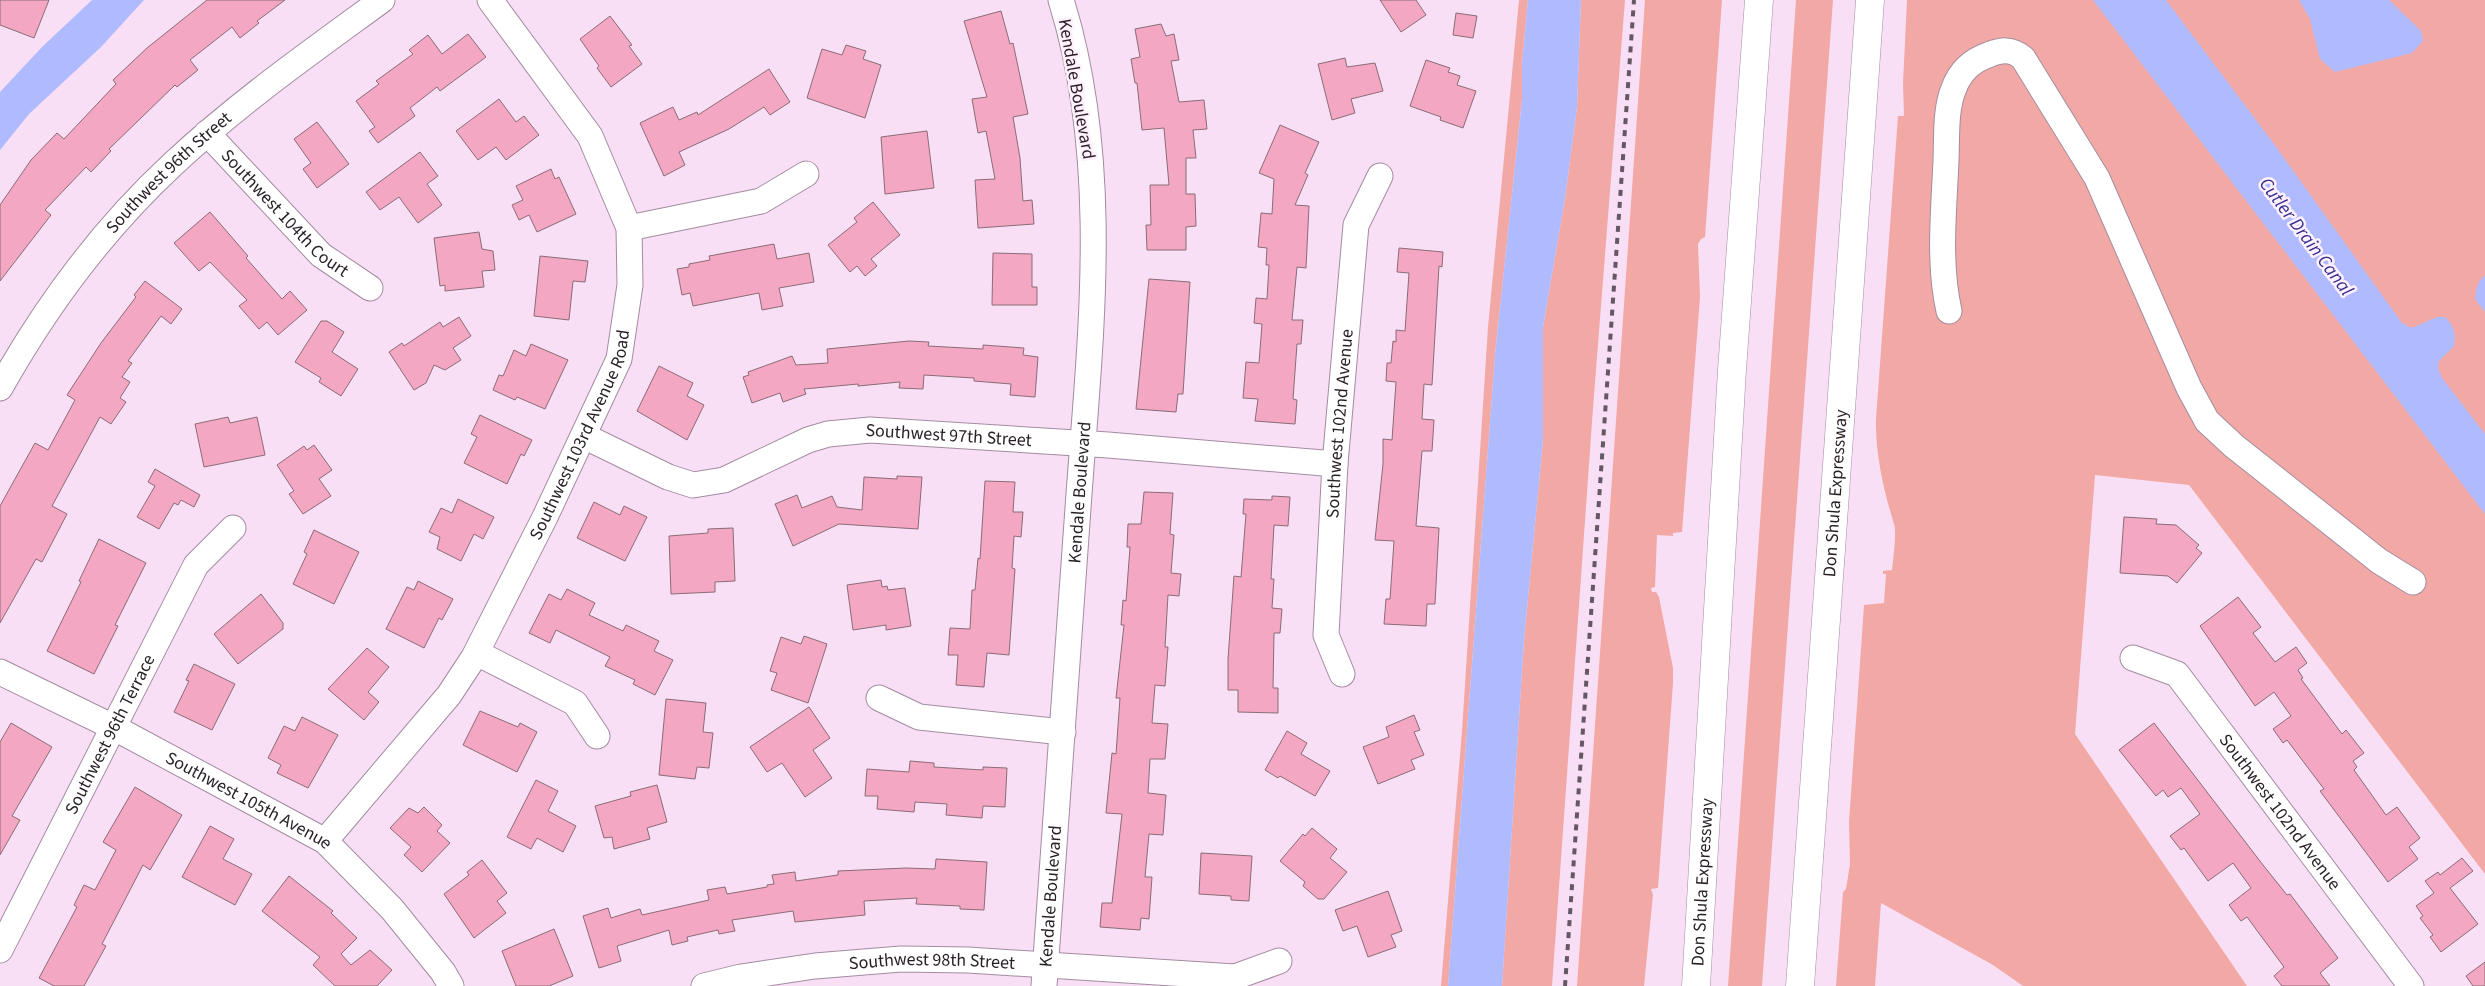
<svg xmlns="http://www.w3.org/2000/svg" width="2485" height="986" font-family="'Source Sans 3',sans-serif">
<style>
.green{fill:#f2a9a5}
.water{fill:#b0baff}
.building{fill:#f4a7c2;stroke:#8a6c76}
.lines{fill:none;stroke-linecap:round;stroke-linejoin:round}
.minor-casing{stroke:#a38ca0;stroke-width:27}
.highway-casing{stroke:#a38ca0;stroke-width:29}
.minor{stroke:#fff;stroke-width:25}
.highway{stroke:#fff;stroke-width:28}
.rail{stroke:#655763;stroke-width:4;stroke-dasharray:6 6;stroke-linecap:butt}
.labels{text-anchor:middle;stroke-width:5;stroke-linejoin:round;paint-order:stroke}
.street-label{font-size:18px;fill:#271e26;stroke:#fff0fd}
.water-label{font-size:19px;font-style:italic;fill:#302d8c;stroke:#fff0fd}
</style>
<rect width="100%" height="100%" fill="#f8dff5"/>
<!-- green -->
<path class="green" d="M1519 0H1528L1522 65V100L1495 355 1448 986H1441L1462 731 1488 327Z
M1581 0H1625L1593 408 1552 986H1502L1524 640 1543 440V327L1565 198 1577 107Z
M1645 0H1722L1705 237 1701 239 1698 244 1700 297 1682 532 1673 533V536L1657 535 1655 587 1651 588 1652 592H1656L1659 597 1673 668V683L1658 888 1651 889 1653 895 1644 986H1577Z
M1796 0H1833L1762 986H1728Z
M1907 0H2485V874L2189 485 2095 475 2075 734 2247 986H2023L1993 965 1881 903 1875 986H1836L1843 892 1846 889 1850 864 1849 822 1864 605 1884 603 1886 574H1883V571L1892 570C1893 561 1897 530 1894 524 1884 492 1875 453 1876 419L1898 116H1904L1903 83Z"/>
<!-- water -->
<path class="water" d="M92 0H144L101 47 29 114 0 150V92L42 47Z
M1528 0H1581L1577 107 1565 198 1543 327V440L1524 640 1502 986H1448L1495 355 1522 100V65Z
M2093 0H2166L2274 144 2402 323 2412 328 2437 317H2445C2454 326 2456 333 2454 346L2439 361 2438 368 2442 378 2485 434V514Z
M2299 0H2389L2421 31 2423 41 2412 53 2335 72 2320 59 2310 19Z
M2485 275V312L2475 299C2476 289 2477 282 2485 275Z"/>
<!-- building -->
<path class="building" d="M0 0H49L34 38 0 25Z
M207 0H285L257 21 259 23 240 38 232 27 190 60 198 70 177 87 175 85 109 149 111 151 91 172 86 167 45 210 51 215 0 281V205L31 160 57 133 64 139 116 84 113 80 147 48Z
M1380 0H1416L1426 15 1401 32Z
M1001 11 1010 44 1013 43 1028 114 1013 117 1020 158 1023 201 1032 200 1034 224 978 228 975 180 995 179 986 131 978 133 972 99 987 97 964 21Z
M1456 13 1477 16 1473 38 1453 35Z
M610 16 632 45 629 46 642 64 611 87 597 68 599 66 580 39Z
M1161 24 1166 36 1174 34 1179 60 1171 61 1179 102 1204 100 1207 129 1193 130 1196 158H1186V194H1195L1196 226 1186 227V250H1147L1146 225H1151L1150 185H1169L1164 128 1142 130 1137 83H1135L1131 59 1140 57 1135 29Z
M468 34 486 57 440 91 437 87 410 108 415 116 378 143 369 131 375 127 356 101 379 84 376 81 413 54 409 50 428 35 442 54Z
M846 45 866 51 863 59 881 65 865 118 807 98 822 49 842 55Z
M1345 58 1347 67 1375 63 1383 91 1351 99 1355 113 1332 120 1318 64Z
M1426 60 1450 68 1448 72 1460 76 1457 85 1476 91 1463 128 1440 120 1441 117 1410 106Z
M769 69 790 102 770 115 764 107 729 129 679 152 685 165 664 176 640 123 673 107 679 120 697 112 698 115Z
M499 99 516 122 524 116 539 135 506 160 496 147 478 160 456 131Z
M317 122 349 164 317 188 303 169 311 163 294 139Z
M1280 125 1319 142 1305 173 1308 175 1295 205 1309 206 1306 268 1297 267 1292 320H1303L1301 344H1297L1293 399 1297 400 1295 424 1255 421 1258 399 1243 398 1246 362 1259 363 1262 324 1254 323 1256 298 1267 299 1269 265H1266L1267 248 1258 247 1261 213 1272 214 1274 179 1259 173Z
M927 131 934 188 885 194 881 137Z
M420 152 438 176 427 184 442 205 418 223 399 197 380 210 366 192Z
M551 169 555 179 559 177 576 214 537 232 529 215 519 220 512 205 523 200 516 186Z
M873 202 900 235 871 259 877 266 865 276 857 266 850 272 828 245 857 222 854 218Z
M210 212 248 256 246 258 282 299 290 291 307 310 278 335 267 322 259 329 239 306 247 300 210 262 199 271 174 243Z
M479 232 482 249 493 251 495 270 482 271 484 287 445 291V285L440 286 434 238Z
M774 244 777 259 809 253 814 282 779 288 783 306 762 310 759 293 693 306 690 293 682 295 677 269 689 267V264L710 260 709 256Z
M1399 248 1443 252 1442 267 1439 266 1432 385 1424 384 1422 419 1434 420 1432 451H1422L1416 526 1439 528 1435 604H1427L1426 626 1384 624 1386 599H1390L1394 541 1375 540 1383 464V439L1392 440 1396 382 1386 381 1387 363H1391L1393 341 1396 342V330L1405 331 1409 273 1397 272Z
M993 253 1032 254V287H1037V305H992Z
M540 256 588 261 585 282 573 281 569 320 534 316Z
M1149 279 1190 282 1183 394H1178L1176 412 1136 409Z
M145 281 182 309 171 324 161 316 128 361 132 363 122 377 130 382 120 398 126 402 111 424 100 417 52 506 67 514 42 562 36 559 0 623V506L35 443 48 450 75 400 67 395 101 343 136 297 134 295Z
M459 317 471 336 453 348 461 360 445 370 434 365 426 383 414 390 389 352 402 343 404 346 440 322 443 327Z
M321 321H327L344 332 332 352 358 369 341 396 319 382 321 378 295 362Z
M909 341 929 342 928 346 983 349V345L1024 348 1023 355 1038 357 1035 397 1010 395 1011 384 974 381V378L924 375 923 389 899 388 900 382 858 386V384L804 389 806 394 783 402 780 393 752 403 743 377 749 375 748 372 792 356 796 365 828 363 827 349Z
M531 344 568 360 545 409 517 397 515 400 493 390 499 375 503 376 514 350 526 356Z
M659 366 693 383 687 396 704 405 687 440 637 411Z
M480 415 532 440 524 456 521 454 507 484 464 463 477 437 471 434Z
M228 417 230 423 257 417 265 455 204 467 195 424Z
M314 445 332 470 319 479 331 496 303 514 289 494 294 491 277 465 304 446 307 450Z
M155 469 200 495 194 507 181 500 178 505 174 503 159 529 137 517 155 486 148 482Z
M897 476 922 477 918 529 839 524 793 546 775 504 797 495 802 508 832 496 837 507 862 510 864 477 897 479Z
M985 481 1015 482 1013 512H1023L1021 537 1014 536 1012 568 1015 569 1009 655 987 653 984 687 956 685 958 655H948L950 628 970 629 972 590H975L978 558 980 559Z
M1144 492 1173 493 1170 534 1174 535 1171 573 1181 574 1179 596 1168 595 1165 647H1168L1165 686 1155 685 1152 723 1168 724 1165 759H1150L1148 793 1166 795 1163 835 1149 834 1145 877H1152L1149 919 1141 918 1140 930 1100 927 1102 903H1112L1122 814 1106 813 1112 753 1116 754 1120 698H1116L1124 625H1121L1123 600 1126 601 1130 547H1127L1128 524H1141Z
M1272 496 1290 497 1288 526 1274 525 1271 579H1274L1272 608 1282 609 1280 633H1274L1273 688H1278V713L1238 712V690H1228V659L1234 576 1241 577 1246 514H1243L1244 499 1272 500Z
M458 499 494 517 483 539 474 534 461 561 437 549 440 537 429 532 441 508 452 513Z
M594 502 620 515 624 506 647 517 625 561 577 538Z
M2124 517 2157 519 2156 524 2176 525 2199 545 2196 548 2202 553 2177 583 2168 576 2120 573Z
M733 528 735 581 715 582V592L671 594 669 536 708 533V529Z
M314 530 359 552 334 604 293 584 307 554 304 552Z
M99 539 146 563 115 625 118 626 94 674 47 651 81 582 79 581Z
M881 580 882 587 887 586 888 590 905 588 911 626 886 630V625L853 630 847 585Z
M418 581 453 599 442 620 439 618 424 648 386 629 407 587 414 590Z
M567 589 595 603 589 615 623 631 626 625 659 641 654 651 673 660 655 695 633 684 635 680 605 666 610 657 556 630 550 643 529 633 549 594 561 600Z
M261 594 283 623V629L238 664 214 634Z
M2238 597 2261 627 2253 633 2275 662 2296 647 2307 663 2298 670 2303 678 2301 679 2342 734 2346 730 2364 753 2353 761 2357 767 2354 770 2386 815 2397 807 2420 838 2409 847 2418 859 2388 882 2320 791 2324 789 2287 740 2283 743 2273 729 2291 716 2274 692 2255 706 2200 626Z
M804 636 827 644 808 703 771 690 777 673 770 671 781 637 801 644Z
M367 648 389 667 368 692 379 702 364 720 328 689Z
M194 664 235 684 212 730 174 712 189 681 186 680Z
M666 699 706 703 703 732 713 733 709 768 697 767 695 779 659 775Z
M809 707 830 738 813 750 832 778 805 797 782 763 767 772 750 747Z
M480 711 518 727 520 723 537 732 517 772 463 745Z
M1414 715 1420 730 1414 732 1424 755 1411 760 1415 769 1378 784 1363 747 1389 737 1386 727Z
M302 717 338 735 308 788 277 773 281 765 268 758 284 726 295 731Z
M11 723 52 747 12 816 20 820 0 855V742Z
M2154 723 2263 865 2287 895 2290 894 2338 958 2320 973 2330 986H2282L2274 976 2284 967 2247 917 2241 921 2229 905 2251 888 2233 863 2208 881 2184 848 2181 850 2170 836 2200 814 2181 788 2168 797 2163 790 2156 796 2119 750Z
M1287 731 1307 743 1301 754 1330 771 1315 796 1280 776 1278 778 1265 770Z
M910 761 934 763V767L983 770V767L1007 768 1005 807 983 806 982 818 946 815 947 804 915 802 914 812 877 809 878 796H865L867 769 909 772Z
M536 780 558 791 548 811 576 826 563 852 537 838 531 849 507 837Z
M657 785 667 822 647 828 650 839 614 849 612 837 604 838 595 806 631 796 630 792Z
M135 787 182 815 150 870 143 865 102 944 106 946 84 986H54L39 978 77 907 74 905 84 885 95 890 116 850 103 842Z
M424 807 442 825 437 831 450 843 422 872 404 855 411 847 390 828 409 808 418 813Z
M210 826 234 839 223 859 252 874 235 905 182 877Z
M1312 828 1337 849 1330 858 1347 872 1324 899H1318L1303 886 1305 882 1280 861 1303 834 1305 836Z
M1201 853 1252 856 1249 901 1231 900V896L1199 894Z
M2462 858 2473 871 2450 888 2478 924 2441 952 2430 937 2433 935 2420 918 2423 916 2416 906 2434 893 2425 881 2438 872 2440 875Z
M936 859 987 862 984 910 960 909V906L916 904 917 898 864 901 865 915 795 922 793 911 732 920 735 931 719 934 718 930 687 937 688 941 672 945 669 930 617 946 621 961 599 968 583 916 608 908 611 918 640 909 642 915 709 900 707 890 725 887 727 894 767 887V885L774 884 772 875 795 872 796 881 838 875V871L906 868 935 869Z
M482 860 507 893 497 901 506 913 474 938 444 894 469 875 467 872Z
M289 876 333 911 331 913 357 938 341 954 351 965 370 950 392 970 377 986H335L313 965 320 957 262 911Z
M1388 891 1402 931 1391 935 1396 947 1368 957 1357 926 1343 931 1335 910Z
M554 929 573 976 549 986H516L502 951Z
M2485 962V986H2473L2466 976Z"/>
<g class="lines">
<defs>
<g id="minor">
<path id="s1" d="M207 133 321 255 370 288"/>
<path d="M629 228 761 201 806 174"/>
<path d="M1949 311C1938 262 1944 210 1946 160 1947 137 1945 109 1954 88 1960 72 1971 61 1988 55 2001 50 2011 48 2023 58L2097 178 2189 388 2207 421 2234 446 2379 561 2413 582"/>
<path id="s2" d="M0 388C46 306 104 228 173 164 238 103 311 52 382 0"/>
<path id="s3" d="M584 436 668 477 693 485 724 480 808 440 828 434 870 430 1108 445 1335 464"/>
<path d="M477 653 575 703 597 736"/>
<path id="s4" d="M2133 658 2177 674 2411 986"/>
<path id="s5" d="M0 672 113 727 325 841 392 909 443 972 451 986"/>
<path id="s6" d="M1342 674 1326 635 1335 464 1356 225 1380 176"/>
<path d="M879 698 919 717 1063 732"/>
<path id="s7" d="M325 841 449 695 474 657 545 517 619 359 630 285 629 228 590 136 490 0"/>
<path id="s8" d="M0 950 196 565 233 528"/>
<path id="s9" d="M704 986 741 977 815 966 901 959 968 960 1235 977 1279 961"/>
<path id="s10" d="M1044 986C1055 822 1068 658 1079 494 1091 331 1111 160 1061 0"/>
</g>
<g id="highway">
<path id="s11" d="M1696 986 1732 370 1759 0"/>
<path id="s12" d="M1800 986 1870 0"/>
</g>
</defs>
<!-- minor casing -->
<use href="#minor" class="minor-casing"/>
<!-- highway casing -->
<use href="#highway" class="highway-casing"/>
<!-- minor -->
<use href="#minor" class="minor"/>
<!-- highway -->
<use href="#highway" class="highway"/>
<!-- rail -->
<path class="rail" d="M1565 986 1634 0"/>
</g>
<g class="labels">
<!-- street labels -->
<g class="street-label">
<text transform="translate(1077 89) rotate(80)" y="6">Kendale Boulevard</text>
<text dy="6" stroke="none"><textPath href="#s2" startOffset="275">Southwest 96th Street</textPath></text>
<text dy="6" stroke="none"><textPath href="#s1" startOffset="112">Southwest 104th Court</textPath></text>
<text dy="6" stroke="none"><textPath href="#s6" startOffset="254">Southwest 102nd Avenue</textPath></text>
<text dy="6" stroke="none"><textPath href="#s7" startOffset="484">Southwest 103rd Avenue Road</textPath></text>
<text dy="6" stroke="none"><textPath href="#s3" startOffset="386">Southwest 97th Street</textPath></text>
<text dy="6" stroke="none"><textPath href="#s10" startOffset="495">Kendale Boulevard</textPath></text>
<text dy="6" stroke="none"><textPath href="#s12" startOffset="494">Don Shula Expressway</textPath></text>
<text dy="6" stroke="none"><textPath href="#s8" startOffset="242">Southwest 96th Terrace</textPath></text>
<text dy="6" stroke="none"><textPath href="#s5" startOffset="280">Southwest 105th Avenue</textPath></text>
<text dy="6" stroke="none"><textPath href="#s4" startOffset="219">Southwest 102nd Avenue</textPath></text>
<text dy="6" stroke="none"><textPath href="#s11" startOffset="104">Don Shula Expressway</textPath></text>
<text dy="6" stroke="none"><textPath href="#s10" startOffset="90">Kendale Boulevard</textPath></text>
<text dy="6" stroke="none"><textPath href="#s9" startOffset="230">Southwest 98th Street</textPath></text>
</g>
<!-- water labels -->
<g class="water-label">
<text transform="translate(2307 236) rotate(53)" y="7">Cutler Drain Canal</text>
</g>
</g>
</svg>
